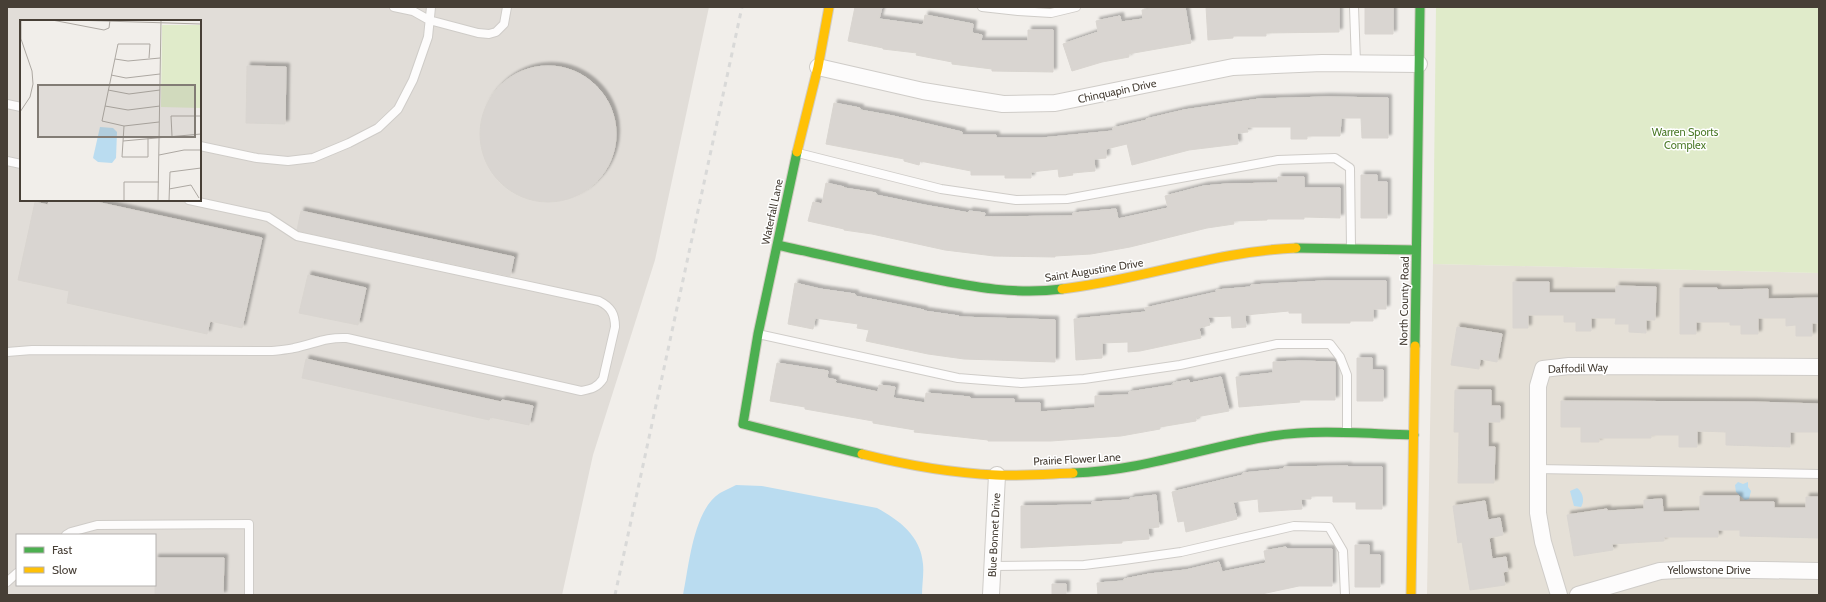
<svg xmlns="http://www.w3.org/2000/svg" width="1826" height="602" font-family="Cabin,sans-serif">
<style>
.residential{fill:#e5e0d7}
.industrial{fill:#e1ddd8;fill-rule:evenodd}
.green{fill:#e0ebca}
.water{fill:#badcf0}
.building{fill:#d9d5d1;stroke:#d9d5d0;filter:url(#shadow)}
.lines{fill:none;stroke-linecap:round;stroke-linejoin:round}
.lane-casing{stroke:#cfccc8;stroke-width:10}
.street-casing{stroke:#cfccc8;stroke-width:18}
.fast-casing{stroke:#d1cbc1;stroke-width:11}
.slow-casing{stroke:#d1cbc1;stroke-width:11}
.lane{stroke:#fdfcfc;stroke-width:8}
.street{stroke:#fdfcfc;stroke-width:16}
.fast{stroke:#4caf50;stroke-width:9}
.slow{stroke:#ffc107;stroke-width:9}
.rail{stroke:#d9d9d8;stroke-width:3;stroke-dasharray:5 5;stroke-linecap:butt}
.labels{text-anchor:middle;stroke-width:3;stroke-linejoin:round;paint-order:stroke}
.street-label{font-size:11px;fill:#473f36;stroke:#fff}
.park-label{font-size:11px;fill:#4b7a28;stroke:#fff}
.inset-road{fill:none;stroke:#ada8a2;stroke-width:1}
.view{fill:#827c75;fill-opacity:0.15;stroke:#827c75;stroke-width:2}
.inset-edge{fill:none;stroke:#473f36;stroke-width:2}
</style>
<defs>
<filter id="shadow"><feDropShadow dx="3.5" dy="-3.5" stdDeviation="1" flood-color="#0004"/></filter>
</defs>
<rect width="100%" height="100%" fill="#f1eeea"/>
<!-- residential -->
<path class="residential" d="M1433 264 1819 273V595H1427Z"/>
<!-- industrial -->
<path class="industrial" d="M7 7H709L655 260 593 455 562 595H7ZM21 21H200V200H21ZM17 535H155V585H17Z"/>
<!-- green -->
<path class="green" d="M1436 7H1819V273L1433 264Z"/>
<!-- water -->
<path class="water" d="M1738 482 1743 484 1748 482V487L1751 491 1749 499 1745 500 1736 492 1735 485Z
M736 485 762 486 877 508C899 520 921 536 923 564 924 574 922 585 922 595H683C689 567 693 510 720 493 725 490 731 488 736 485Z
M1577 488C1583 492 1585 501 1581 507L1574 506 1570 491Z"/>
<!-- building -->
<path class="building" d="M855 7H882L879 19 923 25 925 15 973 24 972 33 982 35 981 41H1028V30H1053V72L992 71V69L952 64V62L916 55 917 53 883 49V48L848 41Z
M1159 7H1185L1191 43 1128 54 1129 57 1102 62 1072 71 1063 44 1098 32 1096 21 1120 16 1121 22 1143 19 1142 10Z
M1206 7H1339V32L1266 33V36H1233V38L1208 40Z
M1365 7H1393V34H1365Z
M480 134a68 68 0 1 1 136 0a68 68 0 1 1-136 0Z
M247 66 286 67 285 124 246 123Z
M1327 97 1388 98V138H1362L1361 118H1341L1340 136H1307V139H1291V127H1247L1248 132 1237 133 1238 144 1189 150 1132 165 1127 144 1106 149V158L1094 159 1095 171 1072 173 1073 175 1059 177 1058 169 1031 172V178H1005V175H971V171L920 161 919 165 904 161V159L826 144 834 103 860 108V110L893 116 962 132V135H996V138H1042L1113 131V128L1147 120 1146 119 1184 110 1218 105 1259 99Z
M1361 175H1377V182H1387V218H1361Z
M1278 177H1304V188H1340V218L1304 217V219H1267V220L1233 221 1234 224 1207 228 1130 247 1091 254 1055 256V257L994 256 945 250 872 234 844 230V229L808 221 813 202 822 204 826 183 844 187V188L876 193V195L924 205 969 213V211L985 213 984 217 1073 216V213L1116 209 1118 219 1168 208 1165 196 1204 186 1227 184 1278 183Z
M49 200H87L262 238 242 328 210 321 207 334 67 303 69 291 18 280 35 202 48 205Z
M301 211 514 257 510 276 299 231 297 230Z
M308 275 366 288 358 325 299 313Z
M1324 281H1386V309H1373V321H1350V323H1302V313H1289V311L1245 315 1246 327 1232 328 1231 316 1208 317 1210 325 1199 328 1201 338 1140 351 1128 352V342L1102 343V358L1076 360 1074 319 1146 312 1145 308 1217 292 1216 290 1251 287V285Z
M1513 282H1549V293H1616V286L1656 287 1655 320H1646V333L1629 332V324H1615L1616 318H1591V331H1576V322H1564V315H1528V328H1513Z
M795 283 820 289 855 294V296L924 310V311L959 316 958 317 1055 320V362L964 359 928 354 866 341 869 330 857 328 858 324 815 318 813 329 788 324Z
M1680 288H1717V290L1768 289V299L1819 298V323H1812V336H1796V325L1786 326V318H1758V334H1741V325H1730V322H1696V334H1680Z
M1457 327 1502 334 1497 362 1480 359 1479 369 1451 365Z
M1357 358H1372V370H1383V401H1357Z
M306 359 501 402 502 400 533 406 529 425 490 417 489 420 302 378Z
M1298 361 1335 362V400H1299L1300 402 1239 407 1236 377 1273 373V362Z
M777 363 828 371 827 378 836 380 835 383 878 392 879 385 895 387 893 398 925 403 926 393 970 397V399H1014V403H1040V412L1095 408V396L1129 395V392L1174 385 1173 383 1189 380 1190 383 1221 377 1229 411 1196 417V421L1160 427V429L1121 436 1051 441H988V440L914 432 915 430 873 423V421L805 409V407L770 401Z
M1455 390H1491V406H1500V422H1488V447H1495L1494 483H1458L1459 432H1454Z
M1561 401 1754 402 1819 404V432H1790V447L1726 445V432L1697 431V447H1679V435H1651V438H1599V442H1581V427H1561Z
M1348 466V467H1382V509H1356V502H1333V496H1311V499H1301L1302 509 1259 512 1258 499 1233 502 1237 519 1186 532 1184 521 1178 522 1172 492 1243 475V473L1284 469V467Z
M1156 495 1159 527 1148 528 1149 539 1122 541V543L1021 548V506L1092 505V502L1131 500 1130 498Z
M1700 496H1739V502H1774V508H1806V497H1819V538L1740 536V530H1718V537H1664V541L1612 544 1613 550 1574 556 1567 515 1607 509V511L1644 509V500L1662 499 1663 512 1700 511Z
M1485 501 1488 520 1500 518 1503 535 1489 538 1492 559 1506 557 1508 571 1503 572 1505 585 1470 590 1462 542 1458 543 1453 506Z
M1355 545H1369V555H1380V587H1355Z
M1286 547 1287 549H1332V586H1299L1257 595H1098L1097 583 1124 581V579L1149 574 1186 570 1219 562 1222 572 1266 563 1264 551Z
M155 558H224L223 595H155Z
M1052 584H1066V595H1052Z"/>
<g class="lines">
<defs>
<path id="lane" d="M394 7 413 11 429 20 478 33 489 34 496 32 504 24 507 7
M982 7 1018 11 1051 13 1076 7
M1354 7 1356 63
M7 104 21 107
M200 146 257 158 288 161 313 158 349 143 378 128 398 109 413 80 428 37 431 7
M798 153 941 189 1016 200 1067 199 1278 160 1335 158 1350 168 1351 248
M7 161 21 164
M758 334 958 378 1021 383 1084 379 1180 365 1277 344H1330L1340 357 1347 375V432
M7 352 32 350 272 351C279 350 287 350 294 348 314 344 325 337 347 338L581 391C591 389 597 388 603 379L615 327C615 314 611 307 599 301L297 236 268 217 189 200
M1537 469 1819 474
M66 535 71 532 97 525 249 524V595
M992 566 1084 565 1124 560 1181 552 1294 526 1329 527 1343 551 1345 595
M7 582 17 573"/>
<path id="street" d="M818 67 923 91 1003 104 1055 103 1233 67 1322 63 1419 64
M991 595 997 475
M1559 595 1543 542 1538 513V386L1543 369 1569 366 1819 367
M1578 595 1660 571 1694 569 1819 571"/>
<path id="fast" d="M797 152 758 334 743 424 862 454
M777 245C828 256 878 268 929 278 973 287 1017 295 1062 289
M1296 248 1416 250
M1415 346 1420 7
M1073 473C1141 471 1205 447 1272 436 1319 429 1367 434 1414 435"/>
<path id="slow" d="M797 152 818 67 829 7
M1062 289C1141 280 1216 251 1296 248
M862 454C906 465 951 473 996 475 1021 476 1047 474 1073 473
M1411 595 1415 346"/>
</defs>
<!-- lane casing -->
<use href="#lane" class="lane-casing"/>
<!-- street casing -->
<use href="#street" class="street-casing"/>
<!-- fast casing -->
<use href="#fast" class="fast-casing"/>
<!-- slow casing -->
<use href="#slow" class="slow-casing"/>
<!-- lane -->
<use href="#lane" class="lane"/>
<!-- street -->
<use href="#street" class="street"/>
<!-- fast -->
<use href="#fast" class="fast"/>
<!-- slow -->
<use href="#slow" class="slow"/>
<!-- rail -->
<path class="rail" d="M615 595 742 7"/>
</g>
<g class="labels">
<!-- street labels -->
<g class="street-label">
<text transform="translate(1117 91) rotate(-12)" y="4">Chinquapin Drive</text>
<text transform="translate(772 212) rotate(-78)" y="4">Waterfall Lane</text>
<text transform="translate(1094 270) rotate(-9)" y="4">Saint Augustine Drive</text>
<text transform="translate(1404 301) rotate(-89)" y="4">North County Road</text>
<text transform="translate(1578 368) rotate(-2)" y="4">Daffodil Way</text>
<text transform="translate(1077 459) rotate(-3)" y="4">Prairie Flower Lane</text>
<text transform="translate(994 535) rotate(-87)" y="4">Blue Bonnet Drive</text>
<text x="1709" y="574">Yellowstone Drive</text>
</g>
<!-- park labels -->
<g class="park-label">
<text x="1685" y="136">Warren Sports<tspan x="1685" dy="13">Complex</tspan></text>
</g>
</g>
<!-- overview -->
<g transform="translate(20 20)">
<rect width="181" height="181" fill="#f1eeea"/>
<path d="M142 5H181V88L141 87Z" fill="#e0ebca"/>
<path d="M80 107 93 108 97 112 96 138 92 143 78 142 73 138Z" fill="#badcf0"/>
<path class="inset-road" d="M32 0 84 10 89 8 90 0M52 0 181 4M129 38 130 24H98L82 101 104 106 139 102M95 39 108 41 140 38M91 55 106 58 140 54M88 70 109 74 140 70M85 86 108 90 140 86M0 92 10 77 13 64 12 51 1 19V0M104 106 102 137H128V118M152 116 151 96H181M103 121 181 114M139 135 164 130H181M149 169 171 165 179 178M104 181V162H139M138 181 141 0M149 181 150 152 181 148"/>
<path class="view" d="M18 65H175V117H18Z"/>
<rect width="181" height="181" class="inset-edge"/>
</g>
<!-- border -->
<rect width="1826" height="602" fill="none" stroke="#473f36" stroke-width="16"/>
<!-- legend -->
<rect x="16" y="534" width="140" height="52" fill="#ffffff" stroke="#b5b2af"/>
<rect x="24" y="547" width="20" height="6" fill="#4caf50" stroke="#b5b2af"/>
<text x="52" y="554" font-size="12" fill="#473f36">Fast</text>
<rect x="24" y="567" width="20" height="6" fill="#ffc107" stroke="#b5b2af"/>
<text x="52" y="574" font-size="12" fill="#473f36">Slow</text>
</svg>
